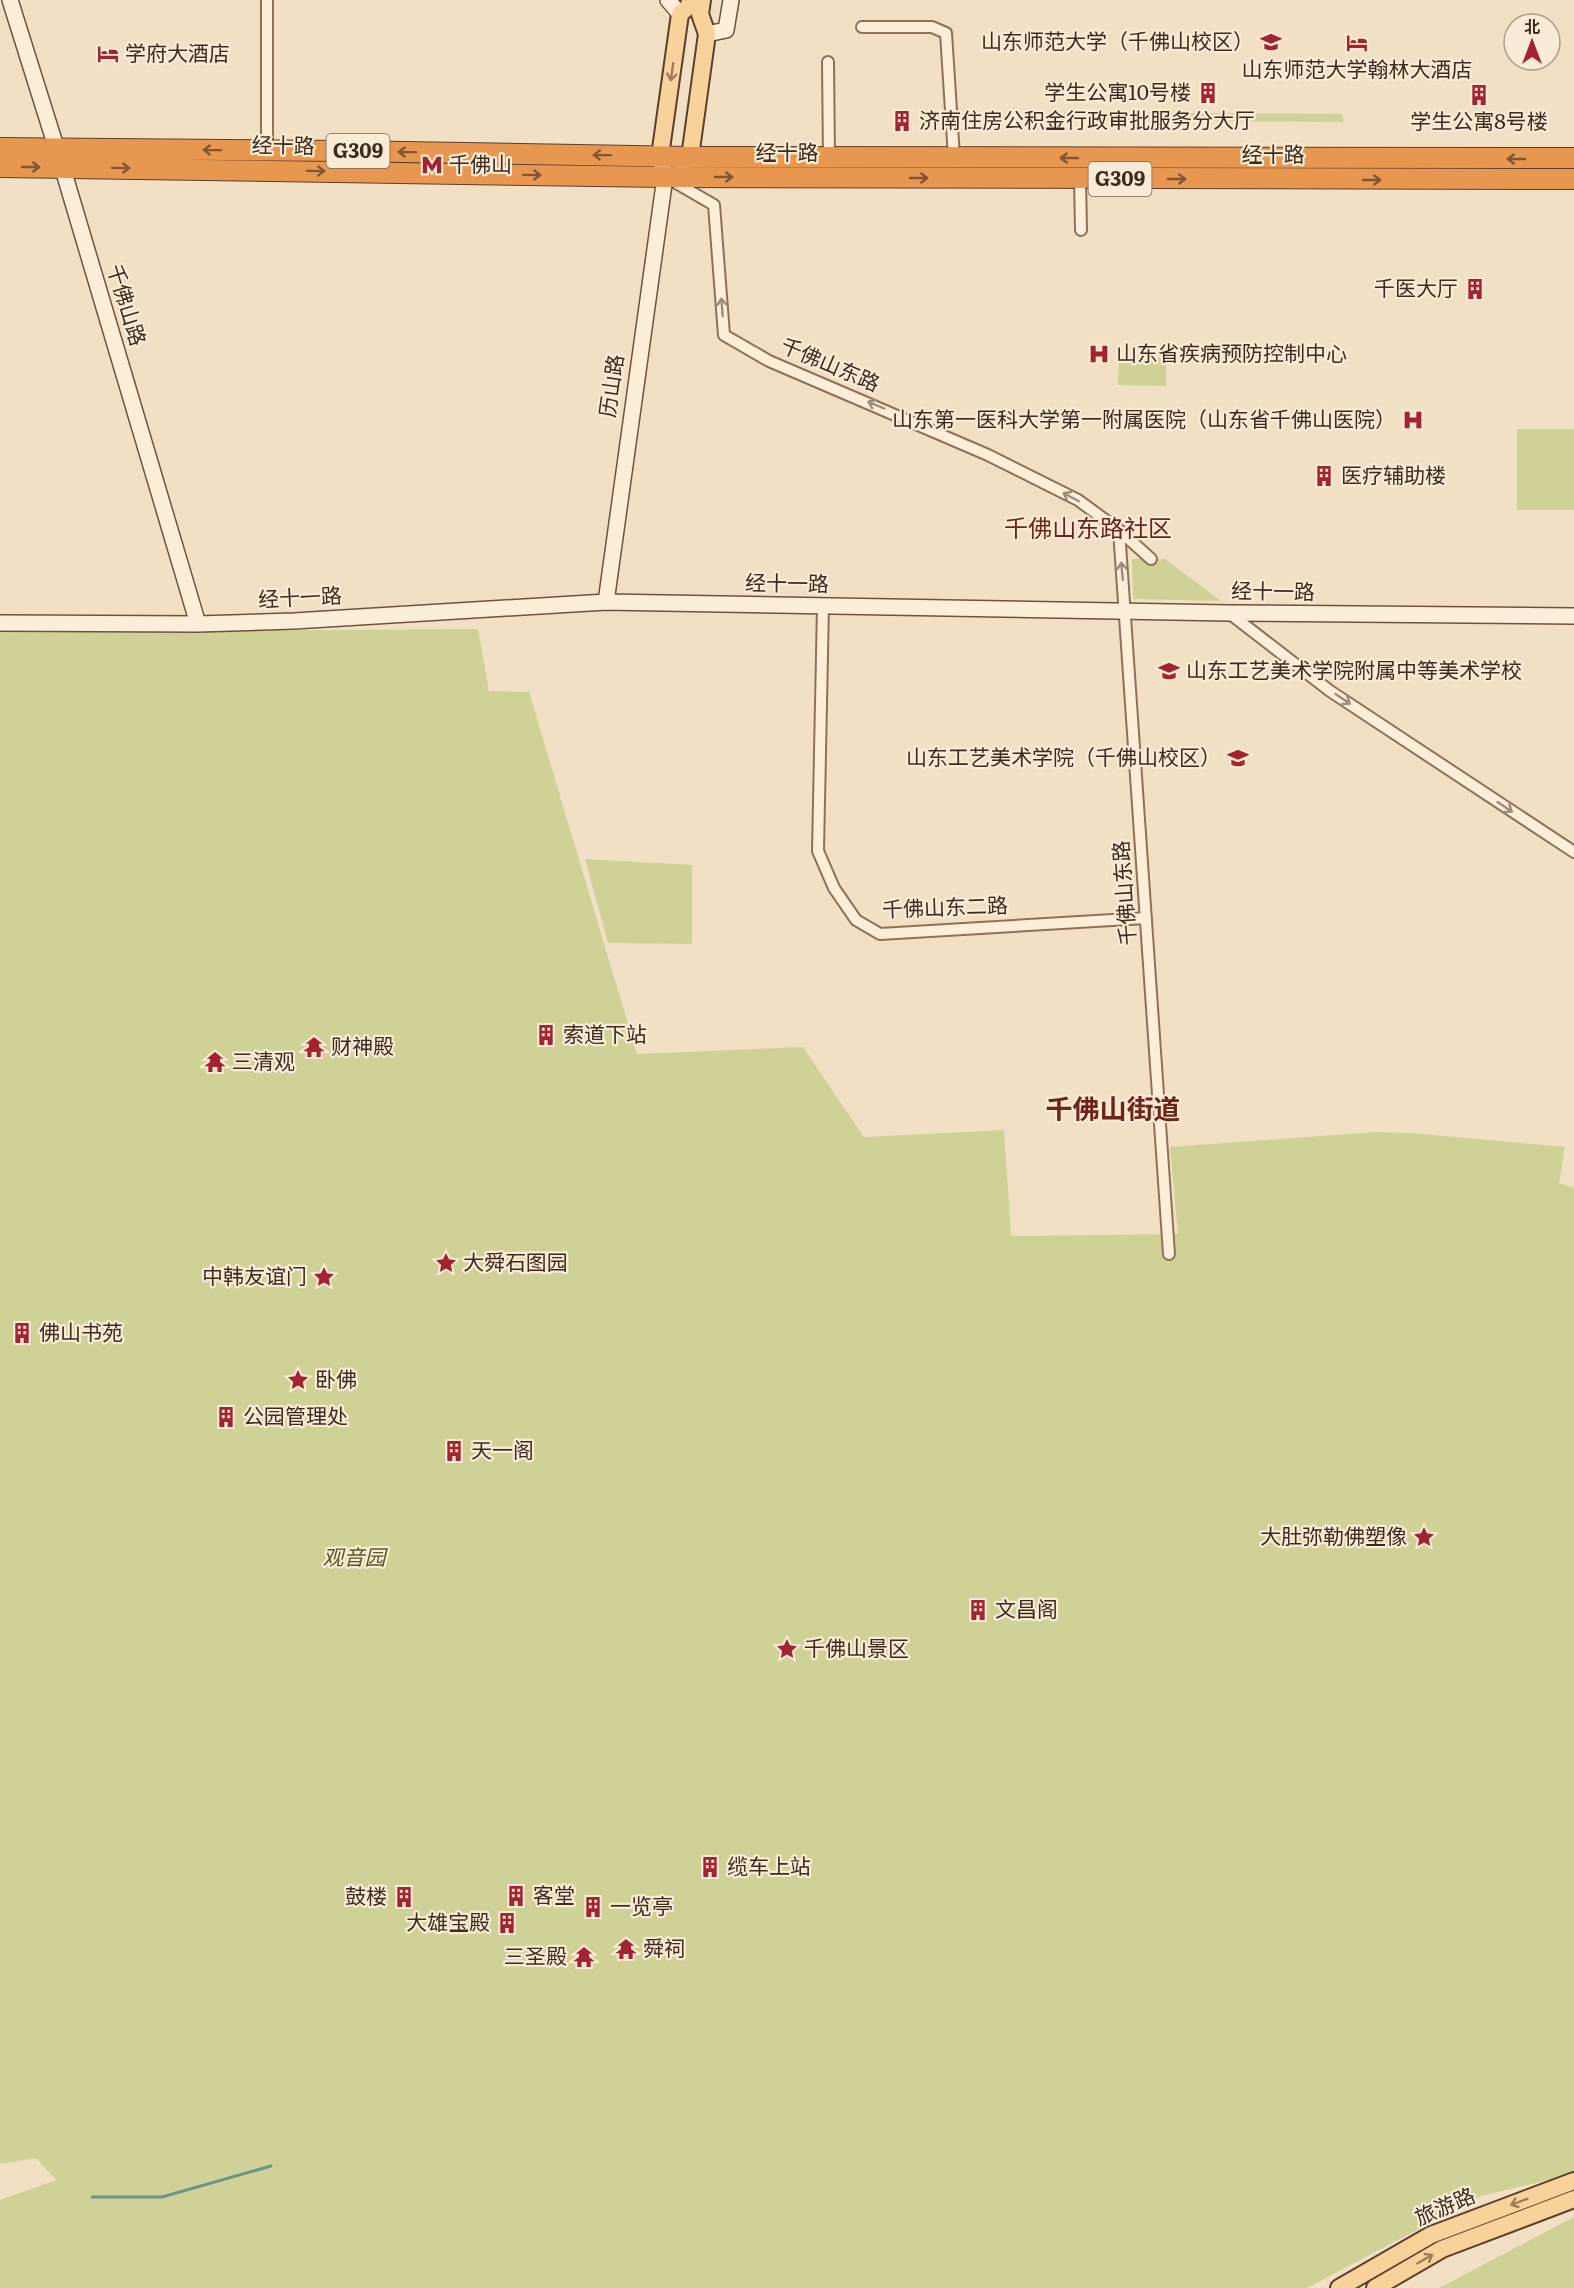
<svg xmlns="http://www.w3.org/2000/svg" width="1574" height="2288" font-family="Literata,'Noto Sans SC',serif">
<style>
.green{fill:#d0d197}
.lines{fill:none;stroke-linecap:round;stroke-linejoin:round}
.stream{stroke:#6c9487;stroke-width:3}
.street-casing{stroke:#8f7159;stroke-width:14}
.secondary-casing{stroke:#71523c;stroke-width:18}
.primary-casing{stroke:#5d3f2d;stroke-width:20}
.highway-casing{stroke:#5d3f2d;stroke-width:22}
.street{stroke:#fceed9;stroke-width:10}
.secondary{stroke:#fceed9;stroke-width:15}
.primary{stroke:#f7d29a;stroke-width:16}
.highway{stroke:#e7974f;stroke-width:20}
.oneway{stroke:#9a7e5c}
.oneway2{stroke:#825632}
.oneway3{stroke:#9d8c7c}
.labels{text-anchor:middle;stroke-width:4.5;stroke-linejoin:round;paint-order:stroke}
.shield{fill:#f9ebd5;stroke:#766555;stroke-width:1.5}
.shield-label{font-size:20px;font-weight:bold;fill:#3e2b1e}
.poi-label{font-size:21px;fill:#3e2b1e;stroke:#f9ebd5;text-anchor:start}
.street-label{font-size:21px;fill:#3e2b1e;stroke:#f9ebd5}
.park-label{font-size:21px;font-style:italic;fill:#535c23;stroke:#f9ebd5}
.quarter-label{font-size:24px;fill:#6e241a;stroke:#f9ebd5}
.district-label{font-size:27px;font-weight:bold;fill:#6e241a;stroke:#f9ebd5}
</style>
<rect width="100%" height="100%" fill="#f2e0c5"/>
<!-- green -->
<path class="green" d="M1064 112 1343 114V122L1064 120Z
M1119 357 1166 358V386L1118 385Z
M1517 429H1574V510H1517Z
M1132 559H1165L1221 601 1133 599Z
M478 629 489 691 529 692 637 1054 803 1047 864 1137 1004 1130 1011 1236 1178 1234 1170 1147 1377 1132 1411 1133 1565 1147 1559 1183 1574 1188V2174L1481 2196 1307 2288H0V2200L56 2180 36 2158 0 2164V632Z
M585 859 692 865V944L608 943Z
M1574 2217V2288H1439Z"/>
<g class="lines">
<!-- stream -->
<path class="stream" d="M92 2197H162L271 2166"/>
<defs>
<path id="street" d="M267 0V150
M862 27H932L946 33 954 157
M828 62 829 157
M1080 179 1081 230
M671 180 714 205 724 335 769 361 988 455 1078 500 1119 530 1151 559
M1119 530 1169 1254
M823 606 818 851 834 888 856 920 880 934 1146 918
M1229 613 1330 691 1574 852"/>
<path id="secondary" d="M10 0 62 166 198 624
M668 0 680 14
M707 34 726 30 731 0
M606 602 665 177
M0 623 198 624 294 621 606 602 1229 613 1574 616"/>
<path id="primary" d="M682 164 690 157 707 34 700 14 702 0
M663 167 660 156 680 14 689 6 690 0
M1339 2288 1431 2235 1574 2181
M1375 2288 1442 2249 1574 2199"/>
<path id="highway" d="M0 148 345 151 690 157 1574 158
M0 167 665 177 1574 179"/>
</defs>
<!-- street casing -->
<use href="#street" class="street-casing"/>
<!-- secondary casing -->
<use href="#secondary" class="secondary-casing"/>
<!-- primary casing -->
<use href="#primary" class="primary-casing"/>
<!-- highway casing -->
<use href="#highway" class="highway-casing"/>
<!-- street -->
<use href="#street" class="street"/>
<!-- secondary -->
<use href="#secondary" class="secondary"/>
<!-- primary -->
<use href="#primary" class="primary"/>
<!-- highway -->
<use href="#highway" class="highway"/>
</g>
<!-- one-way arrows -->
<defs><path id="oneway-shaft" d="M-6 0H5M1.5-3L5.5 0L1.5 3" fill="none" stroke-width="1.6" stroke-linecap="round" stroke-linejoin="round" transform="scale(1.5)"/></defs>
<g class="oneway">
<use href="#oneway-shaft" transform="translate(672 72) rotate(98)"/>
<use href="#oneway-shaft" transform="translate(1519 2202) rotate(159)"/>
<use href="#oneway-shaft" transform="translate(1425 2259) rotate(-30)"/>
</g>
<g class="oneway2">
<use href="#oneway-shaft" transform="translate(212 150) rotate(-179)"/>
<use href="#oneway-shaft" transform="translate(407 152) rotate(-179)"/>
<use href="#oneway-shaft" transform="translate(602 155) rotate(-179)"/>
<use href="#oneway-shaft" transform="translate(1069 158) rotate(180)"/>
<use href="#oneway-shaft" transform="translate(1516 159) rotate(180)"/>
<use href="#oneway-shaft" transform="translate(31 167)"/>
<use href="#oneway-shaft" transform="translate(121 168) rotate(1)"/>
<use href="#oneway-shaft" transform="translate(316 171) rotate(1)"/>
<use href="#oneway-shaft" transform="translate(532 175) rotate(1)"/>
<use href="#oneway-shaft" transform="translate(724 177)"/>
<use href="#oneway-shaft" transform="translate(919 178)"/>
<use href="#oneway-shaft" transform="translate(1177 179)"/>
<use href="#oneway-shaft" transform="translate(1372 180)"/>
</g>
<g class="oneway3">
<use href="#oneway-shaft" transform="translate(722 307) rotate(-94)"/>
<use href="#oneway-shaft" transform="translate(876 405) rotate(-157)"/>
<use href="#oneway-shaft" transform="translate(1071 497) rotate(-152)"/>
<use href="#oneway-shaft" transform="translate(1122 571) rotate(-95)"/>
<use href="#oneway-shaft" transform="translate(1343 699) rotate(34)"/>
<use href="#oneway-shaft" transform="translate(1505 807) rotate(34)"/>
</g>
<!-- icons -->
<defs>
<symbol id="university-bare" viewBox="-9 -9 18 18"><path d="M0-5L7-2L0 1L-7-2ZM-4 1L0 2.5L4 1V4Q0 6-4 4Z" fill="#a32330" stroke="#f9ebd5" stroke-width="2.5" paint-order="stroke"/></symbol>
<symbol id="hotel-bare" viewBox="-9 -9 18 18"><path d="M-6-4.5h1.5V1H6V5H4.5V3h-9V5H-6ZM-4 0a1.8 1.8 0 1 1 3.6 0ZM.5 0V-2.5h3Q6-2.5 6 0Z" fill="#a32330" stroke="#f9ebd5" stroke-width="2.5" paint-order="stroke"/></symbol>
<symbol id="building-bare" viewBox="-9 -9 18 18"><path d="M-4-6H4V6H1V3H-1V6H-4ZM-2.5-4.3h1.7v1.8h-1.7ZM.8-4.3h1.7v1.8H.8ZM-2.5-1h1.7V.8h-1.7ZM.8-1h1.7V.8H.8Z" fill="#a32330" stroke="#f9ebd5" stroke-width="2.5" paint-order="stroke"/></symbol>
<symbol id="metro-bare" viewBox="-9 -9 18 18"><path d="M-5.5 5V-5H-3L0 0L3-5H5.5V5H3V-.5L0 4L-3-.5V5Z" fill="#a32330" stroke="#f9ebd5" stroke-width="2.5" paint-order="stroke"/></symbol>
<symbol id="hospital-bare" viewBox="-9 -9 18 18"><path d="M-5-5h3v3.5h4V-5h3V5h-3V1.5h-4V5h-3Z" fill="#a32330" stroke="#f9ebd5" stroke-width="2.5" paint-order="stroke"/></symbol>
<symbol id="school-bare" viewBox="-9 -9 18 18"><path d="M0-5L7-2L0 1L-7-2ZM-4 1L0 2.5L4 1V4Q0 6-4 4Z" fill="#a32330" stroke="#f9ebd5" stroke-width="2.5" paint-order="stroke"/></symbol>
<symbol id="temple-bare" viewBox="-9 -9 18 18"><path d="M0-6L5-2H3V0L6.5 2.5H4V6H1.5V3h-3V6H-4V2.5H-6.5L-3 0V-2H-5Z" fill="#a32330" stroke="#f9ebd5" stroke-width="2.5" paint-order="stroke"/></symbol>
<symbol id="sight-bare" viewBox="-9 -9 18 18"><path d="M0-6L1.8-2.2L6-1.7L2.9 1.2L3.7 5.4L0 3.3L-3.7 5.4L-2.9 1.2L-6-1.7L-1.8-2.2Z" fill="#a32330" stroke="#f9ebd5" stroke-width="2.5" paint-order="stroke"/></symbol>
</defs>
<g fill-rule="evenodd">
<use href="#university-bare" x="1256" y="27" width="30" height="30"/>
<use href="#hotel-bare" x="1342" y="28" width="30" height="30"/>
<use href="#hotel-bare" x="93" y="39" width="30" height="30"/>
<use href="#building-bare" x="1193" y="78" width="30" height="30"/>
<use href="#building-bare" x="1464" y="80" width="30" height="30"/>
<use href="#building-bare" x="887" y="106" width="30" height="30"/>
<use href="#metro-bare" x="417" y="150" width="30" height="30"/>
<use href="#building-bare" x="1460" y="274" width="30" height="30"/>
<use href="#hospital-bare" x="1084" y="339" width="30" height="30"/>
<use href="#hospital-bare" x="1398" y="405" width="30" height="30"/>
<use href="#building-bare" x="1309" y="461" width="30" height="30"/>
<use href="#school-bare" x="1154" y="656" width="30" height="30"/>
<use href="#university-bare" x="1223" y="743" width="30" height="30"/>
<use href="#building-bare" x="531" y="1020" width="30" height="30"/>
<use href="#temple-bare" x="299" y="1032" width="30" height="30"/>
<use href="#temple-bare" x="200" y="1047" width="30" height="30"/>
<use href="#sight-bare" x="431" y="1248" width="30" height="30"/>
<use href="#sight-bare" x="309" y="1262" width="30" height="30"/>
<use href="#building-bare" x="7" y="1318" width="30" height="30"/>
<use href="#sight-bare" x="283" y="1365" width="30" height="30"/>
<use href="#building-bare" x="211" y="1402" width="30" height="30"/>
<use href="#building-bare" x="439" y="1436" width="30" height="30"/>
<use href="#sight-bare" x="1409" y="1522" width="30" height="30"/>
<use href="#building-bare" x="963" y="1595" width="30" height="30"/>
<use href="#sight-bare" x="772" y="1634" width="30" height="30"/>
<use href="#building-bare" x="695" y="1852" width="30" height="30"/>
<use href="#building-bare" x="501" y="1881" width="30" height="30"/>
<use href="#building-bare" x="389" y="1882" width="30" height="30"/>
<use href="#building-bare" x="578" y="1892" width="30" height="30"/>
<use href="#building-bare" x="492" y="1908" width="30" height="30"/>
<use href="#temple-bare" x="611" y="1934" width="30" height="30"/>
<use href="#temple-bare" x="569" y="1942" width="30" height="30"/>
</g>
<g class="labels">
<!-- shield labels -->
<g class="shield">
<rect x="326.5" y="134" width="63" height="34" rx="4.5"/>
<rect x="1088.5" y="162" width="63" height="34" rx="4.5"/>
</g>
<g class="shield-label">
<text x="358" y="158">G309</text>
<text x="1120" y="186">G309</text>
</g>
<!-- poi labels -->
<g class="poi-label">
<text x="1254" y="49" text-anchor="end">山东师范大学（千佛山校区）</text>
<text x="125" y="61">学府大酒店</text>
<text x="1357" y="77" text-anchor="middle">山东师范大学翰林大酒店</text>
<text x="1191" y="100" text-anchor="end">学生公寓10号楼</text>
<text x="919" y="128">济南住房公积金行政审批服务分大厅</text>
<text x="1479" y="129" text-anchor="middle">学生公寓8号楼</text>
<text x="449" y="172">千佛山</text>
<text x="1458" y="296" text-anchor="end">千医大厅</text>
<text x="1116" y="361">山东省疾病预防控制中心</text>
<text x="1396" y="427" text-anchor="end">山东第一医科大学第一附属医院（山东省千佛山医院）</text>
<text x="1341" y="483">医疗辅助楼</text>
<text x="1186" y="678">山东工艺美术学院附属中等美术学校</text>
<text x="1221" y="765" text-anchor="end">山东工艺美术学院（千佛山校区）</text>
<text x="563" y="1042">索道下站</text>
<text x="331" y="1054">财神殿</text>
<text x="232" y="1069">三清观</text>
<text x="463" y="1270">大舜石图园</text>
<text x="307" y="1284" text-anchor="end">中韩友谊门</text>
<text x="39" y="1340">佛山书苑</text>
<text x="315" y="1387">卧佛</text>
<text x="243" y="1424">公园管理处</text>
<text x="471" y="1458">天一阁</text>
<text x="1407" y="1544" text-anchor="end">大肚弥勒佛塑像</text>
<text x="995" y="1617">文昌阁</text>
<text x="804" y="1656">千佛山景区</text>
<text x="727" y="1874">缆车上站</text>
<text x="533" y="1903">客堂</text>
<text x="387" y="1904" text-anchor="end">鼓楼</text>
<text x="610" y="1914">一览亭</text>
<text x="490" y="1930" text-anchor="end">大雄宝殿</text>
<text x="643" y="1956">舜祠</text>
<text x="567" y="1964" text-anchor="end">三圣殿</text>
</g>
<!-- street labels -->
<g class="street-label">
<text transform="translate(283 146) rotate(1)" y="7">经十路</text>
<text x="787" y="160">经十路</text>
<text x="1273" y="162">经十路</text>
<text transform="translate(126 305) rotate(73)" y="7">千佛山路</text>
<text transform="translate(830 365) rotate(23)" y="7">千佛山东路</text>
<text transform="translate(612 386) rotate(-82)" y="7">历山路</text>
<text transform="translate(787 584) rotate(1)" y="7">经十一路</text>
<text transform="translate(1273 592) rotate(1)" y="7">经十一路</text>
<text transform="translate(300 598) rotate(-3)" y="7">经十一路</text>
<text transform="translate(1125 893) rotate(-94)" y="7">千佛山东路</text>
<text transform="translate(945 908) rotate(-2)" y="7">千佛山东二路</text>
<text transform="translate(1445 2207) rotate(-23)" y="7">旅游路</text>
</g>
<!-- park labels -->
<g class="park-label">
<text x="354" y="1565">观音园</text>
</g>
<!-- quarter labels -->
<g class="quarter-label">
<text x="1088" y="537">千佛山东路社区</text>
</g>
<!-- district labels -->
<g class="district-label">
<text x="1113" y="1119">千佛山街道</text>
</g>
</g>
<!-- north arrow -->
<g transform="translate(1532 42)"><circle r="28" fill="#f9ebd5" stroke="#ae9e8c" stroke-width="1.5"/>
<path d="M0-4.5L10 22L0 15L-10 22Z" fill="#a32330"/>
<text y="-9" font-size="16" font-weight="bold" text-anchor="middle" fill="#3e2b1e">北</text>
</g>
</svg>
